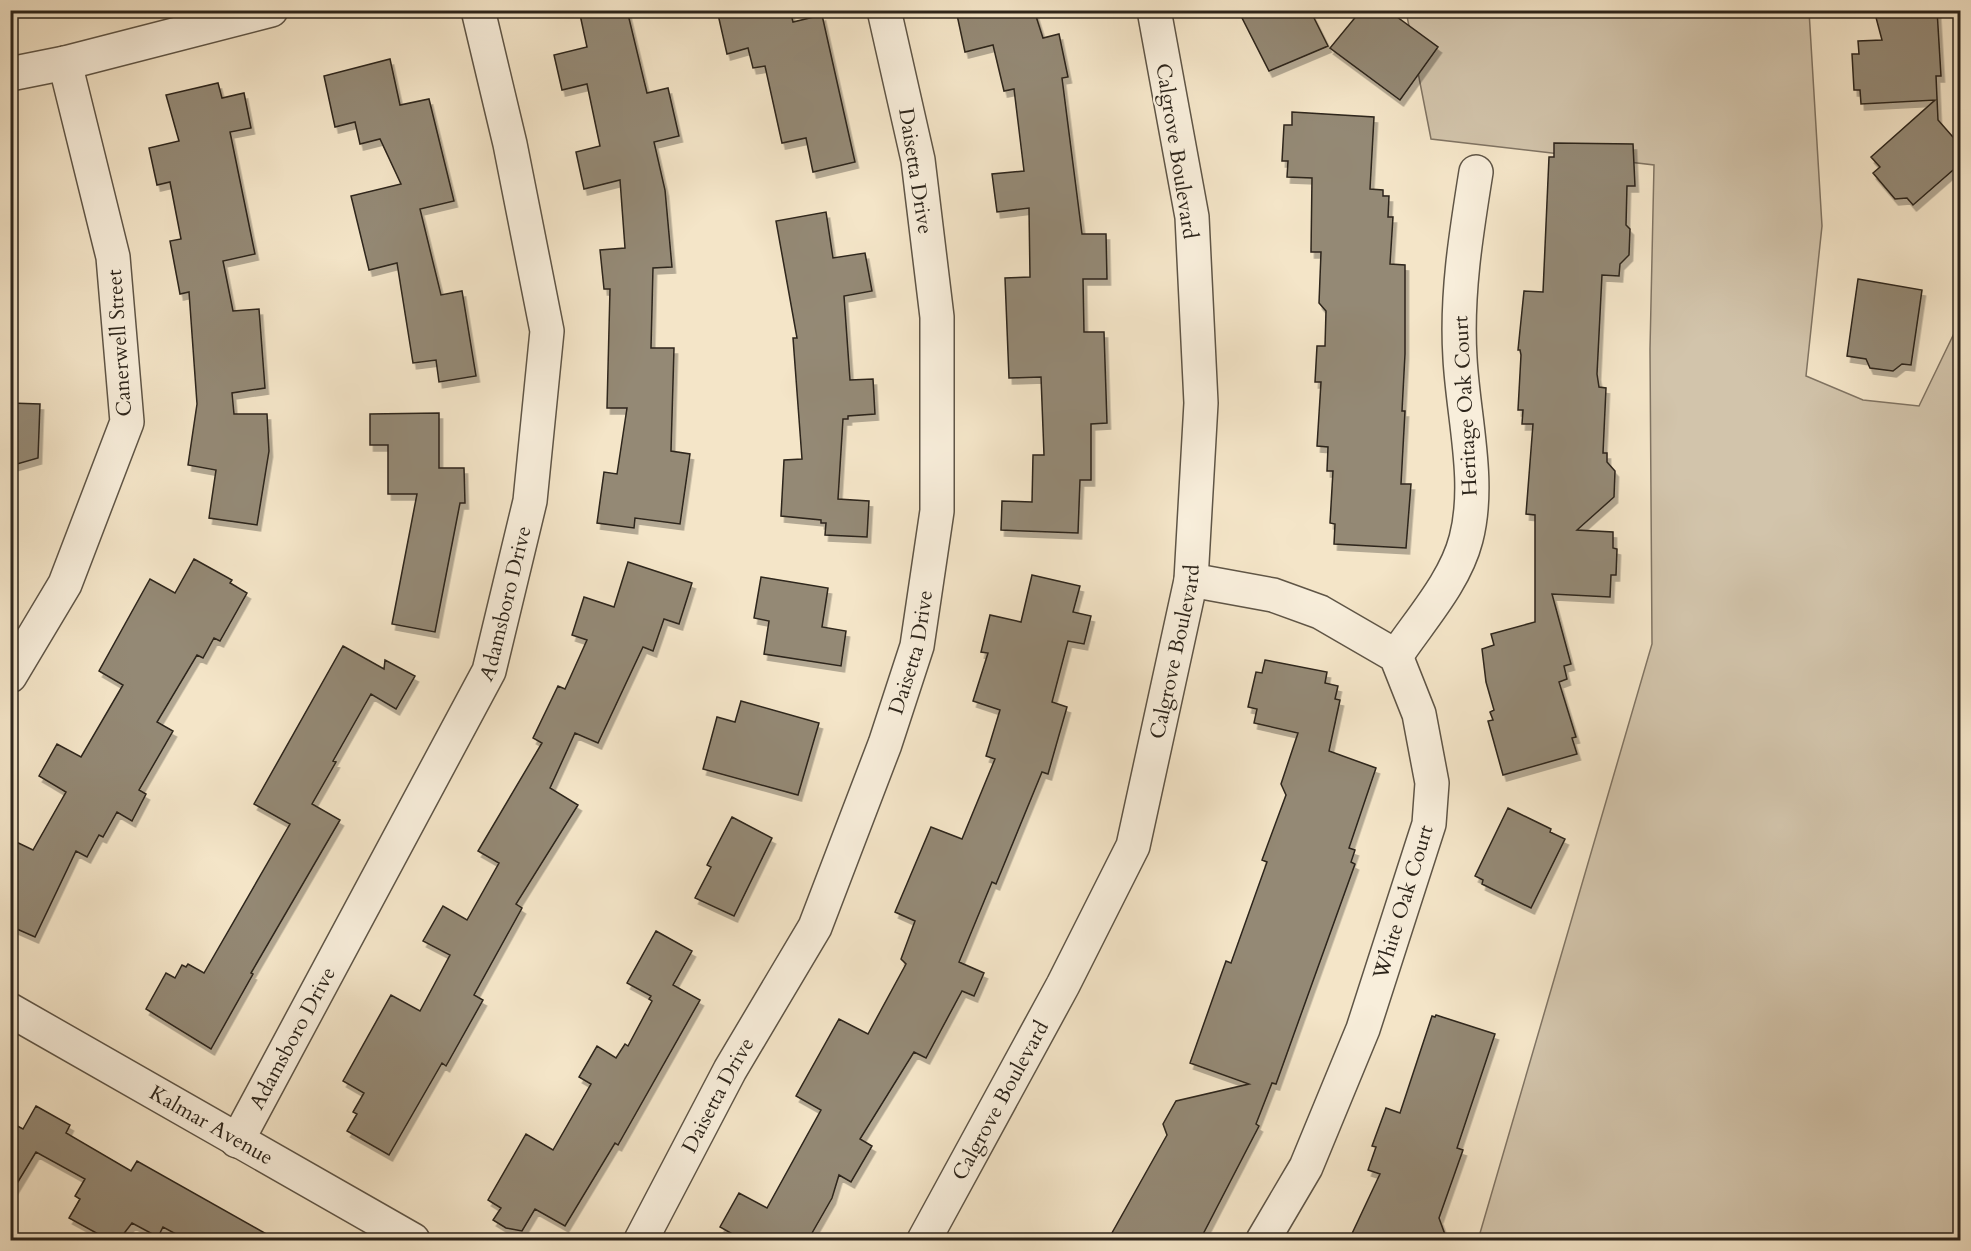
<svg xmlns="http://www.w3.org/2000/svg" width="1971" height="1251" font-family="Cardo,serif">
<style>
.green{fill:#d2c4ab;stroke:#807463;stroke-width:1.5}
.building{fill:#948975;stroke:#2d251b;stroke-width:1.5;filter:url(#shadow)}
.lines{fill:none;stroke-linecap:round;stroke-linejoin:round}
.minor-casing{stroke:#5f5546;stroke-width:36}
.minor{stroke:#f8eedb;stroke-width:33}
.labels{text-anchor:middle;stroke-width:4.5;stroke-linejoin:round;paint-order:stroke}
.street-label{font-size:21px;fill:#2d251b;stroke:#f8eedb}
</style>
<defs>
<filter id="shadow"><feDropShadow dx="3.5" dy="6" stdDeviation="0" flood-color="#0004"/></filter>
</defs>
<rect width="100%" height="100%" fill="#f4e5c8"/>
<filter id="stains"><feTurbulence type="fractalNoise" baseFrequency=".00333" numOctaves="4"/><feColorMatrix values="0 0 0 0 .2 0 0 0 0 .09 0 0 0 0 .02 0 0 0 .5 -.17"/></filter>
<radialGradient id="worn" r=".72"><stop offset=".6" stop-color="#630" stop-opacity="0"/><stop offset="1" stop-color="#630" stop-opacity=".3"/></radialGradient>
<!-- green -->
<path class="green" d="M1406 11H1809L1822 226 1806 376 1863 400 1919 406 1960 321V1240H1478L1652 644 1650 349 1654 165 1431 139Z"/>
<!-- building -->
<path class="building" d="M579 10H627L647 93 668 88 679 136 654 142 665 190 672 267 653 268 651 348H674L671 451 690 454 680 524 635 518 634 528 597 523 604 472 617 474 627 408H607L610 289H604L600 250 625 248 620 180 584 189 576 152 600 146 587 84 562 90 554 55 587 47Z
M717 10H790L793 22 822 15 855 162 813 172 806 138 782 143 765 66 753 68 748 48 727 54Z
M974 10H991L992 16 1017 10H1034L1043 38 1059 34 1068 77 1062 78 1082 234H1106L1107 279H1083L1084 332H1104L1107 423 1091 424V480H1080L1078 533 1001 530 1002 501 1032 502 1033 455H1044L1041 377 1009 378 1005 278 1030 277 1029 208 997 212 992 174 1024 171 1014 89 1004 91 993 45 965 52 957 15Z
M1238 10H1310L1328 46 1269 71Z
M1874 10H1937L1941 76H1936L1938 120 1960 145V164L1913 205 1907 198 1895 199 1873 173 1880 167 1871 157 1935 100 1861 104 1860 90H1854L1852 54H1859L1858 41 1882 40Z
M1358 14 1397 17 1438 47 1400 100 1330 48Z
M390 59 400 105 429 99 454 201 420 209 441 295 462 291 476 376 439 382 436 360 413 363 397 263 369 270 351 196 401 184 380 139 360 144 355 122 335 127 324 76Z
M218 83 222 98 244 93 251 128 230 132 255 254 223 261 233 311 259 309 265 388 232 393 234 414H267L269 451 257 525 209 518 216 470 188 465 197 404 189 292 180 294 170 241 181 239 170 182 157 185 149 148 179 141 166 95Z
M1292 112 1374 117 1370 189 1383 190V196H1389L1388 217H1393L1390 264 1405 265V354L1402 411H1405L1401 484H1411L1406 548 1334 544 1335 524 1330 523 1333 471H1327L1328 447 1317 446 1321 382H1315L1317 346H1325L1326 311 1319 303 1321 252H1311L1312 178 1287 177 1288 161H1282L1284 125H1292Z
M1554 143 1633 144 1635 186H1627L1626 225 1630 229 1629 255 1620 264 1619 276 1602 275 1597 374 1599 387 1606 388 1603 453H1607V462L1615 471 1614 497 1577 530 1613 532V548L1617 549 1616 575H1611L1610 597 1552 594 1571 664 1564 666 1567 679 1559 682 1576 737 1572 738 1577 754 1503 775 1488 721 1493 720 1490 712 1494 710 1486 682 1482 649 1494 645 1491 634 1535 622V515L1526 514 1533 424H1522L1523 410H1518L1521 355 1520 350H1518L1524 291 1543 292 1549 157H1554Z
M826 212 833 258 865 253 872 291 844 296 850 380 873 379 875 414 848 416V419H843L838 499 869 501 867 537 825 535 826 523H821V520L781 516 784 460 802 459 793 338H797L776 221Z
M1858 279 1922 290 1911 365 1902 364 1893 371 1870 368 1866 359 1847 356Z
M10 403 40 404 38 458 10 466Z
M439 413V468H464L465 503H460L435 632 392 624 417 494H388V445H370V414Z
M194 559 232 580 230 583 247 593 220 641 214 638 203 658 197 655 157 722 173 731 139 790 146 794 132 821 117 812 103 837 99 835 87 857 76 851 35 937 10 926V839L33 850 66 792 39 776 57 744 81 757 123 685 99 671 150 579 175 593Z
M628 562 692 583 679 624 664 619 653 651 643 647 598 743 575 733 550 788 578 805 516 904 522 908 474 995 483 1000 446 1066 442 1063 389 1155 347 1131 357 1114 353 1112 364 1093 343 1081 391 995 420 1011 450 955 423 941 443 906 467 920 499 863 478 851 542 743 533 738 558 686 565 689 587 640 572 635 584 597 614 607Z
M1032 575 1080 586 1073 612 1091 616 1084 644 1068 641 1052 702 1067 707 1048 774 1042 772 996 884 992 882 959 962 984 973 974 996 962 991 926 1058 914 1052 860 1139 872 1146 851 1182 839 1175 832 1198 808 1240H743L720 1227 739 1193 767 1208 821 1110 796 1096 839 1019 868 1034 906 964 901 959 915 921 895 912 931 827 962 839 995 759 986 756 1000 710 973 701 988 653 981 652 990 615 1021 622Z
M761 577 828 588 822 627 846 631 841 666 764 654 769 621 754 618Z
M343 646 384 669 385 660 415 676 396 709 371 694 333 761 336 762 312 804 340 820 251 973 253 974 211 1049 146 1009 166 973 175 978 182 965 186 967 188 964 204 973 290 824 254 804Z
M1265 660 1327 672 1325 683 1338 686 1335 699 1340 700 1329 751 1376 768 1349 848 1355 850 1351 862 1355 864 1276 1084 1272 1083 1256 1124 1259 1126 1200 1240H1108L1167 1135 1163 1124 1176 1101 1249 1084 1190 1063 1226 961 1231 963 1267 862 1262 860 1286 795 1281 784 1298 733 1254 723 1257 709 1248 707 1256 672 1262 673Z
M741 701 819 723 798 795 703 769 717 717 735 722Z
M1508 808 1551 829 1550 832 1565 839 1531 908 1482 884 1483 880 1475 876Z
M732 817 772 838 734 916 695 898 711 867 707 865Z
M656 931 692 951 673 985 700 1000 618 1145 615 1143 565 1226 535 1209 522 1231 506 1228 493 1220 501 1208 488 1200 526 1134 553 1150 591 1084 579 1077 597 1046 616 1058 625 1044 628 1046 652 1001 649 999 651 996 627 983Z
M1436 1015 1495 1034 1457 1148 1463 1150 1439 1218 1447 1240H1349L1380 1174 1368 1170 1376 1147 1372 1146 1386 1108 1400 1113 1432 1016 1435 1017Z
M36 1106 70 1125 66 1133 131 1171 137 1161 277 1240H187L163 1227 158 1237 132 1223 119 1240H109L69 1218 80 1199 75 1196 85 1179 36 1152 10 1195V1122L23 1129Z"/>
<g class="lines">
<defs>
<g id="minor">
<path d="M10 74 65 63 271 10"/>
<path d="M1191 580 1273 595 1320 612 1396 656 1419 714 1432 783 1429 824 1363 1029 1306 1167 1263 1240"/>
<path d="M1396 656C1420 620 1455 582 1466 539 1481 482 1463 416 1460 358 1456 296 1466 234 1476 172"/>
<path d="M10 676 65 584 127 422 113 257 65 63"/>
<path id="s1" d="M10 1010 413 1240"/>
<path id="s2" d="M237 1141 489 671 530 501 547 331 510 144 478 10"/>
<path id="s3" d="M641 1240 730 1070 815 927 885 744 917 646 937 511V317L918 160 884 10"/>
<path id="s4" d="M924 1240 1063 985 1133 846 1191 580 1201 403 1192 217 1154 10"/>
</g>
</defs>
<!-- minor casing -->
<use href="#minor" class="minor-casing"/>
<!-- minor -->
<use href="#minor" class="minor"/>
</g>
<g class="labels">
<!-- street labels -->
<g class="street-label">
<text transform="translate(1177 151) rotate(81)" y="7">Calgrove Boulevard</text>
<text transform="translate(916 171) rotate(81)" y="7">Daisetta Drive</text>
<text transform="translate(119 343) rotate(-94)" y="7">Canerwell Street</text>
<text transform="translate(1465 406) rotate(-93)" y="7">Heritage Oak Court</text>
<text dy="7" stroke="none"><textPath href="#s2" startOffset="603">Adamsboro Drive</textPath></text>
<text dy="7" stroke="none"><textPath href="#s4" startOffset="645">Calgrove Boulevard</textPath></text>
<text dy="7" stroke="none"><textPath href="#s3" startOffset="650">Daisetta Drive</textPath></text>
<text transform="translate(1403 902) rotate(-73)" y="7">White Oak Court</text>
<text dy="7" stroke="none"><textPath href="#s2" startOffset="117">Adamsboro Drive</textPath></text>
<text dy="7" stroke="none"><textPath href="#s3" startOffset="164">Daisetta Drive</textPath></text>
<text dy="7" stroke="none"><textPath href="#s4" startOffset="159">Calgrove Boulevard</textPath></text>
<text dy="7" stroke="none"><textPath href="#s1" startOffset="232">Kalmar Avenue</textPath></text>
</g>
</g>
<!-- margin -->
<rect width="1971" height="1251" fill="none" stroke="#f4e5c8" stroke-width="36"/>
<rect x="12" y="12" width="1947" height="1227" fill="none" stroke="#2d251b" stroke-width="3"/>
<rect x="18" y="18" width="1935" height="1215" fill="none" stroke="#2d251b" stroke-width="1.5"/>
<rect width="100%" height="100%" filter="url(#stains)"/>
<rect width="100%" height="100%" fill="url(#worn)"/>
</svg>
